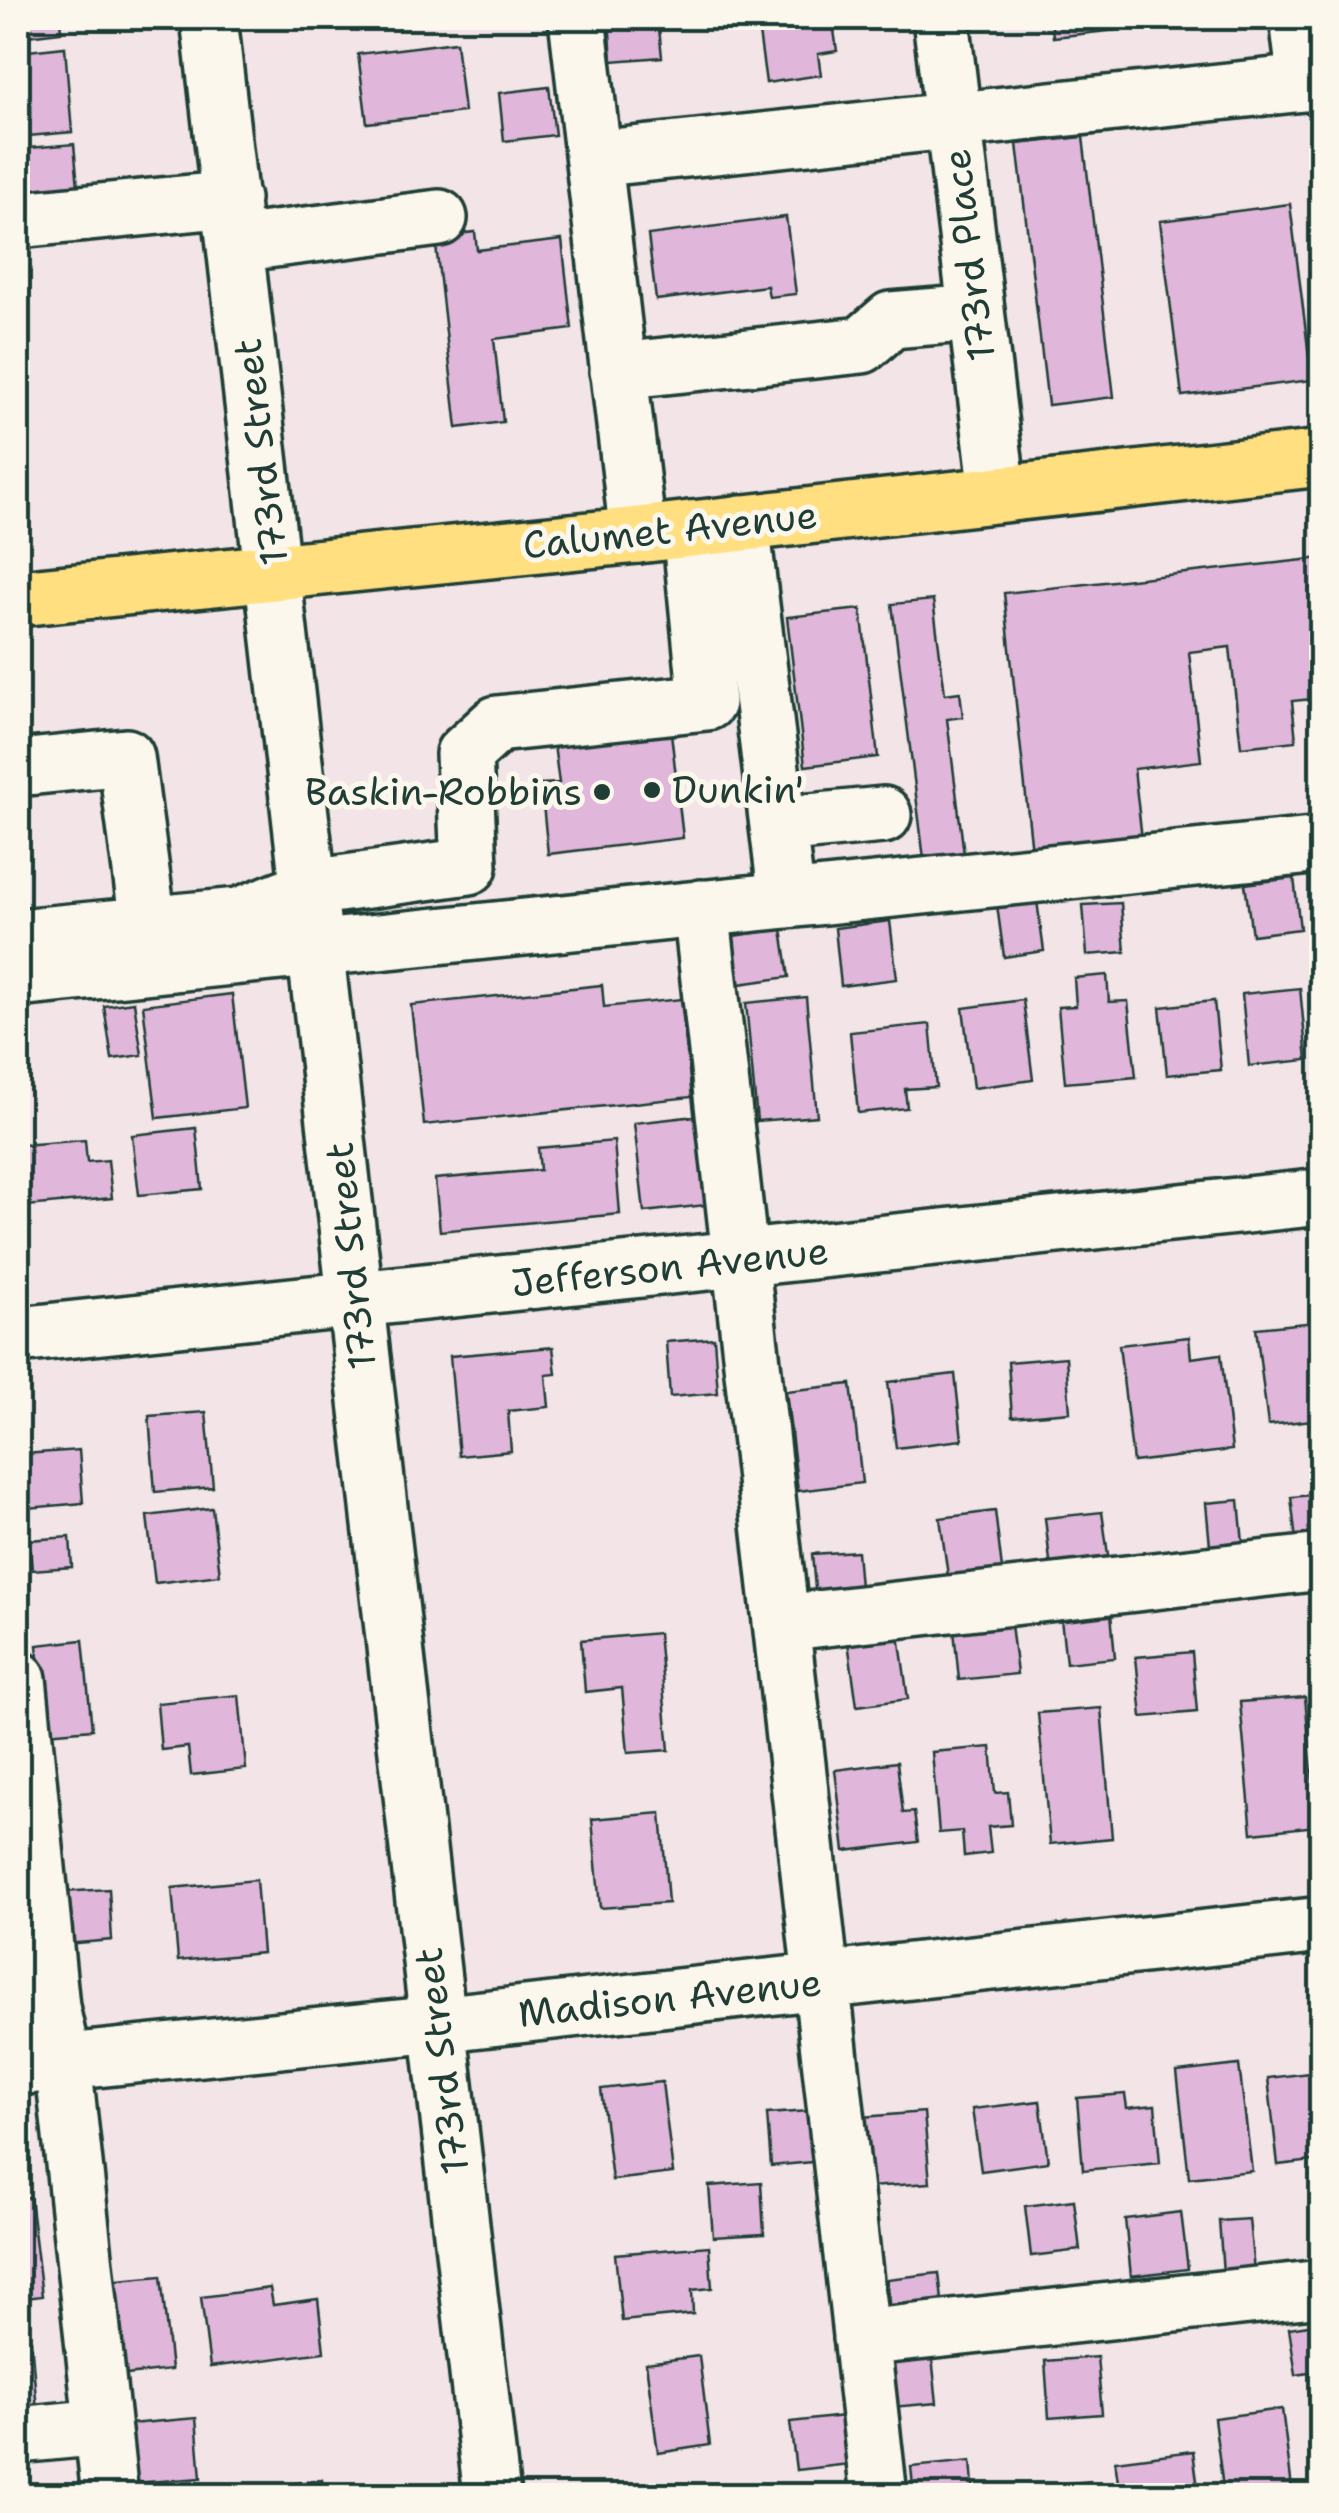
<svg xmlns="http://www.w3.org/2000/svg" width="1339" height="2513" font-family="'Shantell Sans',sans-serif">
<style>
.building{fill:#e1b6db;stroke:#1f3d34;stroke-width:2.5}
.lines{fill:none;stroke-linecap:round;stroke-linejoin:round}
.minor-casing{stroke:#1f3d34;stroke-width:62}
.major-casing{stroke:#1f3d34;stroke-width:62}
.minor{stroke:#fbf7ec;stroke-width:55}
.major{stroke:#ffdf80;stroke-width:55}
.poi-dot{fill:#1f3d34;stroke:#fbf7ec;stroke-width:4}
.labels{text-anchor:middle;stroke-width:10;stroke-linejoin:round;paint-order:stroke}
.street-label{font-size:38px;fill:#1f3d34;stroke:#fbf7ec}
.poi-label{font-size:38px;fill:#1f3d34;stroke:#fbf7ec;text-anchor:start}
</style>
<rect width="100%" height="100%" fill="#f3e4e7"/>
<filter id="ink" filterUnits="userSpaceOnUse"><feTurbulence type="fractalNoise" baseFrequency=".01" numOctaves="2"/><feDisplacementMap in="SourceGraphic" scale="20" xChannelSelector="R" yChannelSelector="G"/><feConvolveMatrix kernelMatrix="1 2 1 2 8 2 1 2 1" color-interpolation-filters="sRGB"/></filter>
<g filter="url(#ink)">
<!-- building -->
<path class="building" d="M18 18H60L61 32 18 37Z
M609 18H658L662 57 612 61Z
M757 18H815L816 25 833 23 837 51 818 54 821 75 766 83Z
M1051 18H1153L1154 26 1053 37Z
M456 42 464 112 367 123 358 54Z
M65 47 72 132 18 137V52Z
M549 87 555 135 504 141 499 93Z
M1083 137 1114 397 1048 405 1017 144Z
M74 144 79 197 18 203V149Z
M1290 204 1312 380 1182 396 1160 221Z
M786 217 796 294 769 297 767 286 656 300 648 235Z
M475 232 477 250 562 240 572 329 494 339 503 422 457 428 435 237Z
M1322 558V698L1292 701 1296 741 1241 747 1230 647 1189 652 1201 761 1134 769 1143 848 1033 861 1004 593Z
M933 600 945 694 960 692 963 717 947 719 965 862 925 867 892 604Z
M861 609 878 757 805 766 787 617Z
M670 724 683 838 548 854 541 784 559 783 553 737Z
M1294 878 1300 929 1252 935 1245 884Z
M1037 901 1044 951 1004 957 997 905Z
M1121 903 1125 952 1087 955 1083 905Z
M890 921 897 979 841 986 835 928Z
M782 929 789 977 739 984 733 936Z
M1107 975 1109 1002 1128 1001 1136 1077 1065 1083 1058 1007 1076 1006 1074 978Z
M602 985 604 1007 681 999 692 1097 424 1125 411 1005Z
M1300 988 1307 1060 1249 1066 1242 994Z
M232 994 245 1108 157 1118 143 1005Z
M806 997 817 1116 757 1121 746 1003Z
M1023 1000 1033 1080 973 1088 963 1008Z
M1214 1001 1221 1070 1167 1075 1160 1007Z
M134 1002 142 1055 112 1059 104 1006Z
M18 1011 26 1055 18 1056Z
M930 1024 936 1087 905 1089 907 1108 858 1113 850 1032Z
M696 1116 706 1205 644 1212 634 1123Z
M196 1128 202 1189 139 1195 132 1135Z
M85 1140 87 1162 108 1160 112 1198 27 1206 22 1145Z
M614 1141 620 1214 440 1231 435 1179 540 1170 538 1148Z
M1315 1322 1322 1377V1419L1268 1425 1256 1328Z
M1189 1337 1191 1358 1221 1354 1232 1450 1133 1462 1119 1345Z
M714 1338 718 1393 670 1397 666 1342Z
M553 1347 556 1374 546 1375 549 1407 508 1411 511 1451 459 1456 450 1356Z
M1066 1357 1070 1412 1012 1417 1008 1362Z
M955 1374 962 1440 896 1448 888 1382Z
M851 1384 862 1483 798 1491 786 1391Z
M206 1412 213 1487 155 1492 149 1416Z
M79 1450 83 1503 28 1508 24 1454Z
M1322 1494V1539L1296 1541 1291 1497Z
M1239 1500 1244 1554 1211 1557 1206 1503Z
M212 1508 220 1575 155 1583 147 1516Z
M995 1511 1002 1569 948 1576 940 1518Z
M1102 1512 1109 1562 1051 1570 1045 1518Z
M70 1537 72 1567 32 1570 29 1540Z
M857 1551 861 1599 816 1601 812 1554Z
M1111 1613 1115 1658 1066 1663 1061 1619Z
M1011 1624 1017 1674 959 1680 954 1630Z
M658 1633 669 1750 628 1753 622 1688 585 1692 581 1640Z
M899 1635 908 1699 857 1706 848 1642Z
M83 1640 92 1729 46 1733 37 1645Z
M1192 1652 1197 1712 1142 1717 1136 1657Z
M239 1695 246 1769 191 1775 188 1747 161 1750 157 1703Z
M1305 1697 1317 1826 1252 1833 1240 1702Z
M1101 1708 1112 1838 1050 1844 1038 1713Z
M991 1747 995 1793 1008 1792 1011 1825 988 1827 991 1853 964 1856 962 1831 939 1833 932 1752Z
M897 1762 903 1813 914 1812 918 1842 845 1851 835 1770Z
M661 1813 668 1903 600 1908 592 1819Z
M256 1880 262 1953 178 1961 172 1888Z
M109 1889 112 1940 66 1944 62 1892Z
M1239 2065 1252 2171 1189 2178 1177 2072Z
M1318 2072 1322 2160 1278 2165 1268 2078Z
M662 2082 673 2173 612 2180 601 2089Z
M1125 2094 1127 2108 1155 2105 1160 2163 1083 2170 1077 2098Z
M1040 2101 1048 2162 981 2171 972 2109Z
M809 2111 812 2162 771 2166 767 2114Z
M924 2112 930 2183 869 2187 863 2117Z
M761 2182 764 2234 713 2237 709 2186Z
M30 2197 42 2296 18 2299V2198Z
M1074 2200 1080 2250 1031 2256 1025 2206Z
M1181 2212 1188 2269 1131 2276 1125 2219Z
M1249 2219 1254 2271 1223 2273 1219 2221Z
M709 2246 712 2288 692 2290 693 2314 622 2321 615 2254Z
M939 2273 943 2309 890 2314 887 2279Z
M161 2276 171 2370 117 2376 107 2281Z
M270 2288 273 2305 318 2299 324 2352 210 2367 201 2297Z
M1321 2323 1322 2371 1296 2375 1289 2328Z
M31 2340 37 2410 18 2413V2341Z
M699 2356 710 2445 658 2453 646 2363Z
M932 2357 937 2403 892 2407 887 2362Z
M1097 2357 1102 2414 1049 2418 1045 2361Z
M1282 2409 1293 2496H1224L1214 2418Z
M844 2416 850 2464 796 2470 790 2422Z
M196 2418 201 2478 135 2483 130 2424Z
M1193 2451 1199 2496H1120L1115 2461Z
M971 2461 974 2496H914L911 2467Z
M322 2480 324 2496H258L257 2488Z
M1090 2481 1092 2496H1014V2488Z
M712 2486 713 2496H639Z"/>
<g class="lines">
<defs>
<path id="minor" d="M209 18 492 2496
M577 18 638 535
M941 18 998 493
M1298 18 1306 83
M594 159 1322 81
M18 220 231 199
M236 244 439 218
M618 371 862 345 891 320 976 313
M741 523 787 900
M18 768 126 757 148 924
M778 825 883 815
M701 908 879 2496
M18 937 239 916 310 888 469 866 464 754 497 724 707 702 690 529
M18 979 1322 845
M18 1335 1322 1197
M781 1623 1322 1562
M18 1679 51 2007 63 2062 110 2496
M18 2067 437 2024 1322 1925
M861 2338 1322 2288
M18 2435 102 2427"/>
<path id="major" d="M18 598 638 535 1322 458"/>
</defs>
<!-- minor casing -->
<use href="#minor" class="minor-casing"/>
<!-- major casing -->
<use href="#major" class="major-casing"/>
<!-- minor -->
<use href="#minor" class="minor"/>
<!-- major -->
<use href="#major" class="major"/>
</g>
</g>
<!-- markers -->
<g class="poi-dot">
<circle cx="652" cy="790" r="10"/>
<circle cx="602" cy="792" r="10"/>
</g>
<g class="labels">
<!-- street labels -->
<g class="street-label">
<text transform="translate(969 255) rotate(-97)" y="13">173rd Place</text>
<text transform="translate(261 452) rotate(-97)" y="13">173rd Street</text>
<text transform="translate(670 530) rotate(-6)" y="13">Calumet Avenue</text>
<text transform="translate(351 1256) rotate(-96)" y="13">173rd Street</text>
<text transform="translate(670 1267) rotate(-6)" y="13">Jefferson Avenue</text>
<text transform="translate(670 1998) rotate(-6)" y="13">Madison Avenue</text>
<text transform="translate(442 2061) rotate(-97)" y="13">173rd Street</text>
</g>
<!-- poi labels -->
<g class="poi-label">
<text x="672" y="803">Dunkin'</text>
<text x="582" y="805" text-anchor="end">Baskin-Robbins</text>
</g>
</g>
<!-- margin -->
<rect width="1339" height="2513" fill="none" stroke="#fbf7ec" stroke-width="60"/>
<rect x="30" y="30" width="1279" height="2453" fill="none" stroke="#1f3d34" stroke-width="4" filter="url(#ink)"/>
</svg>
